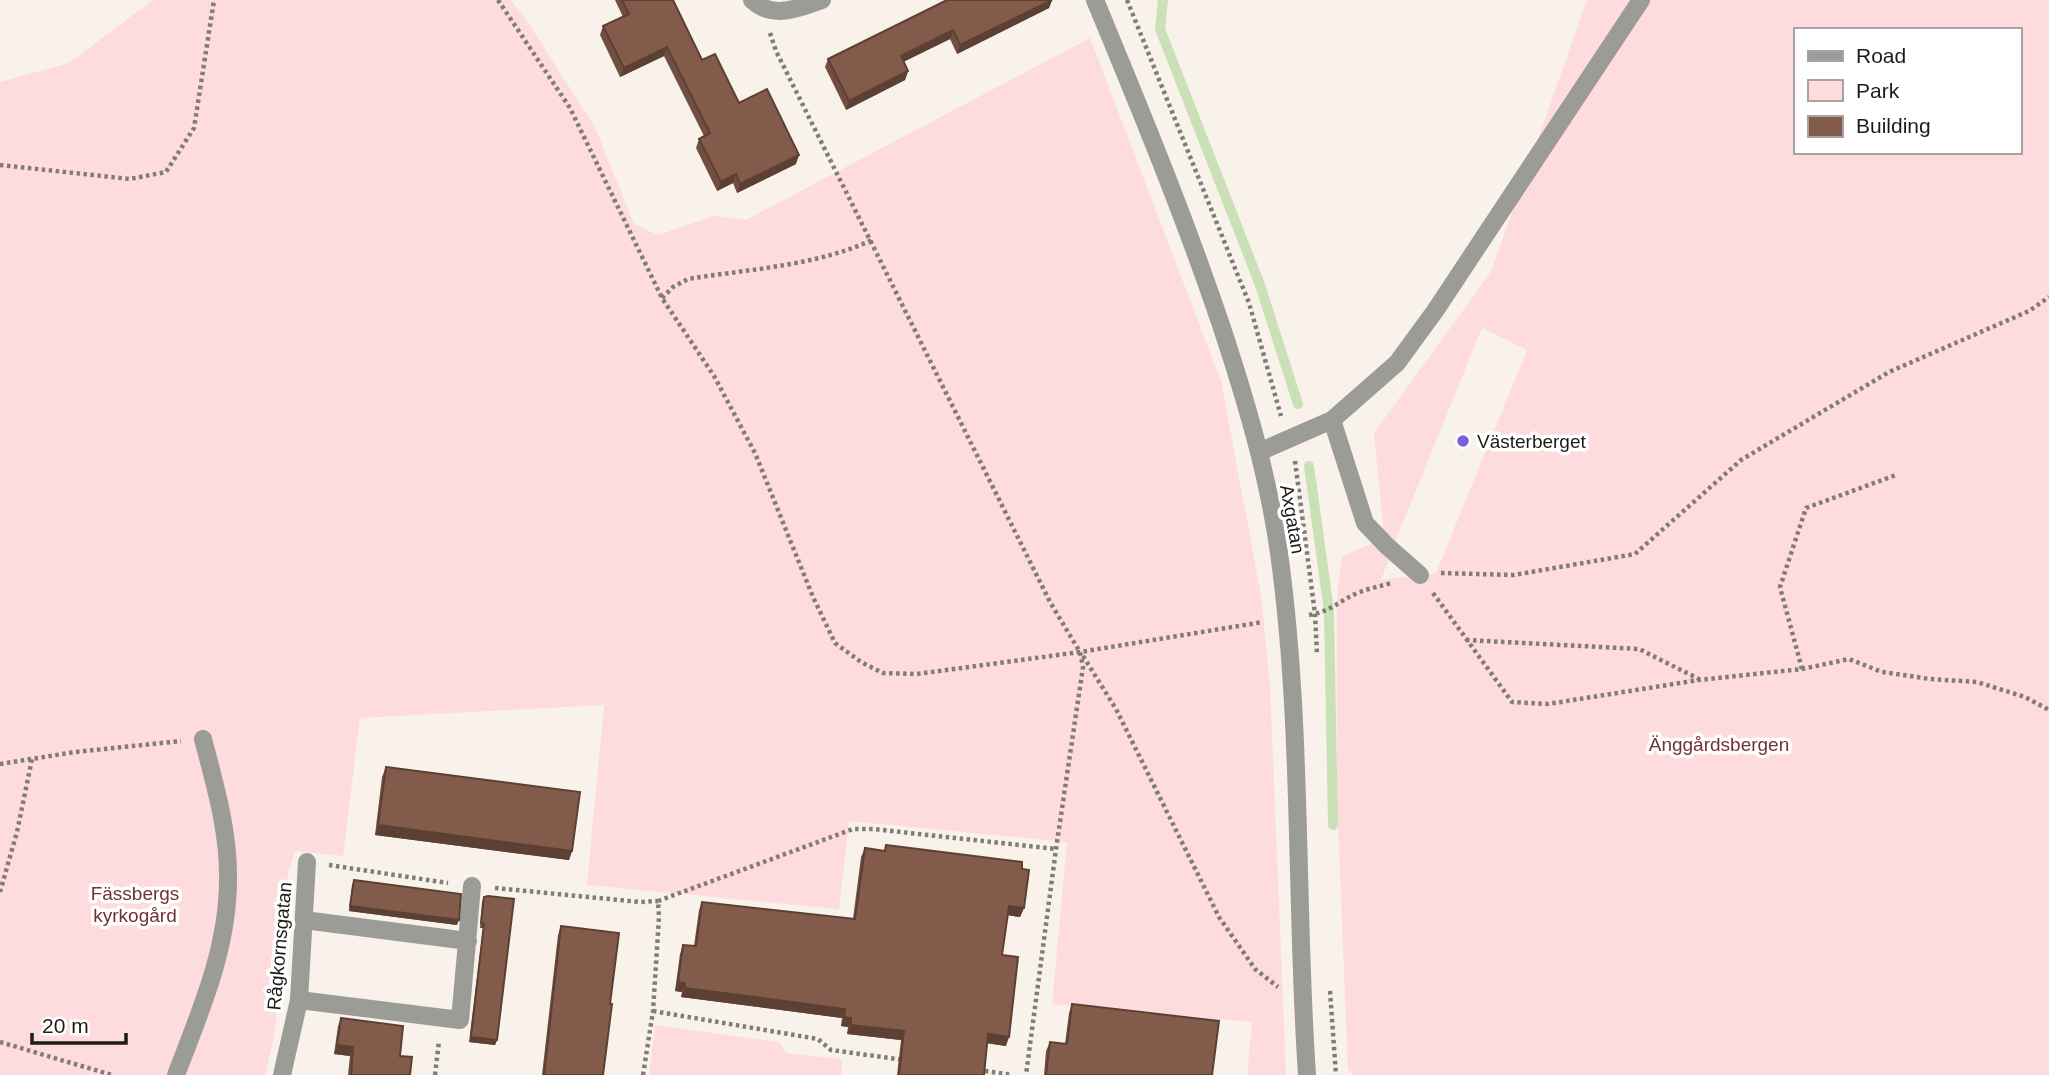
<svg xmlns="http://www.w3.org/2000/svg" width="2049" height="1075" font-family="Arial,sans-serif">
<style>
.green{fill:#fedbdc;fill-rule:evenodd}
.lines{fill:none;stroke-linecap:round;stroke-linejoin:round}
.stream{stroke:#cae0b7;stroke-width:10}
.path{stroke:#807d78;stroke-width:4.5;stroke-dasharray:3.5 3.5;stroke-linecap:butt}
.lane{stroke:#9b9b97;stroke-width:18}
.street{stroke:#9b9b97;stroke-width:18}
.wall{fill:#714e40}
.shaded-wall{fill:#5c4034}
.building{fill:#835b4a;stroke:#5c4034;stroke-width:2}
.poi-dot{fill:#7a60db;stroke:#fff;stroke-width:2.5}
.labels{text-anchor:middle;stroke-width:7;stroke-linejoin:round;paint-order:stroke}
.poi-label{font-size:19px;fill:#1e1c19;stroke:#fff;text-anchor:start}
.street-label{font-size:19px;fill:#1e1c19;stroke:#fff}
.park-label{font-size:19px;fill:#703138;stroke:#fff}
</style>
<rect width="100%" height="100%" fill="#f8f2eb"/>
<!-- green -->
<path class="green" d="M153 0H511L523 15 595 127 634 224 658 235 714 216 746 220 1090 38 1221 381 1261 595 1270 685 1286 1075H1247L1252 1022 1052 1004 1067 842 849 821 839 909 587 885 604 705 360 718 343 856 295 851 288 873 275 1032 265 1075H0V82L69 63Z
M1587 0H2049V1075H1353L1348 1069 1337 801V593L1342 556 1373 543 1383 527 1374 433 1491 272ZM1795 30H2019V152H1795ZM1482 328 1527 350 1436 573 1381 580 1399 532Z
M655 1025 779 1042 786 1053 842 1059 841 1075H649Z"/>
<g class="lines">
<!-- stream -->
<path class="stream" d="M1163 0 1160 29 1260 285 1298 404
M1309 466 1329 611
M1329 612 1333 825"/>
<!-- path -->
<path class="path" d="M498 0 570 108 662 298 714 376 755 453 813 597 835 643 861 662 883 673 917 674 1080 652 1263 622
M1127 0 1249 303 1281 416
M770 33 776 51 1050 602 1080 652 1083 667 1056 849 1026 1075
M0 165 130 179 166 172 194 128 214 0
M662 298 673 287 688 279C749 269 816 266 872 240
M1295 461 1315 614 1317 654
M1441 573 1514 575 1635 554 1741 460 1889 372 2029 311 2049 297
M1433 593 1512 702 1548 704 1699 680 1802 669 1849 659 1882 672 1930 679 1977 682 2025 697 2049 710
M1309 615C1331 612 1341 599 1360 592 1370 588 1381 586 1392 583
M1466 640 1639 649 1699 679
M1083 656 1116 709 1219 917 1255 969 1278 987
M1802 669 1780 587 1806 508 1896 475
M0 764 75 752 181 741
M329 865 448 883
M495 888 640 902 658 901
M0 892 17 832 32 759
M1330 991 1336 1075
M653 1011 818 1039 831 1050 904 1060
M0 1042 112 1075
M978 1070 1012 1075
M435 1075 439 1041
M643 1075 653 1011 659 917 658 901 853 829H873L1056 849"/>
<!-- lane -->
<path class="lane" d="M1332 420 1365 523 1387 546 1420 575
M1259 452 1332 420 1397 363 1435 311 1641 0
M304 920 468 941
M299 1000 460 1020 472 886
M176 1075C200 1012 228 949 228 880 229 832 215 785 203 739"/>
<!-- street -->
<path class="street" d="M752 0C773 20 798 8 822 0
M1095 0C1139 106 1183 213 1220 322 1245 397 1268 474 1279 553 1303 726 1295 901 1307 1075
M282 1075 299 1000 307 862"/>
</g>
<!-- wall -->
<path class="wall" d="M615 0H673L702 60 739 103 796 164 737 193 733 183 717 191 696 148 699 139 704 136 664 56 620 77 600 35 603 26 623 17Z
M1052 0 1049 8 957 54 950 39 903 62 908 71 905 80 846 110 825 67 828 59Z
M386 767 572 851 569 860 375 835 382 777Z
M886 845 1022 869 1024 908 1020 917 1008 915 1002 955 1006 1046 987 1043 984 1075H897L901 1040 847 1034 848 1027 841 1026 842 1018 681 997 682 992 675 991 680 954 683 945 694 946 699 910 702 902 853 919 861 857 865 848 884 851Z
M354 880 457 925 349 911 352 885Z
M484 897 497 1040 495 1045 469 1042 483 928H480L482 902Z
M561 926 610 1004 603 1075H542L558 935Z
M1072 1004 1212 1075H1044L1046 1051 1050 1042 1065 1044 1069 1013Z
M341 1018 400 1056 410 1075H348L350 1056 334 1054 338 1026Z"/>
<!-- shaded-wall -->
<path class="shaded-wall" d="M1052 0 1049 8 957 54 960 45Z
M953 30 950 39 897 65 901 56Z
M667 47 664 56 620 77 624 68Z
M908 71 905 80 846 110 849 101Z
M799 155 796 164 737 193 740 184Z
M736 174 733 183 717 191 721 182Z
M378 825 572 851 569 860 375 835Z
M350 906 459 920 457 925 349 911Z
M1009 906 1024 908 1020 917 1006 915Z
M678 982 685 983 682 992 675 991Z
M685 988 845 1009 842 1018 681 997Z
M844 1017 851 1018 848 1027 841 1026Z
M851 1025 904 1031 901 1040 847 1034Z
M988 1034 1009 1037 1006 1046 985 1043Z
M471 1037 497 1040 495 1045 469 1042Z
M337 1045 353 1047 350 1056 334 1054Z"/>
<!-- building -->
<path class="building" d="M622 0H673L702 60 715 54 739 103 767 89 799 155 740 184 736 174 721 182 699 139 710 133 667 47 624 68 603 26 629 14Z
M947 0H1052L960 45 953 30 901 56 908 71 849 101 828 59Z
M386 767 580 792 572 851 378 825Z
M886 845 1022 862V869L1029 870 1024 908 1009 906 1002 955 1018 957 1009 1037 988 1034 984 1075H899L904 1031 851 1025V1018L844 1017 845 1009 685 988V983L678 982 683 945 696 946 702 902 855 919 865 848 885 851Z
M354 880 461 894 459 920 350 906Z
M488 896 514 899 497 1040 471 1037 484 924 481 923 484 897Z
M561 926 619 933 610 1004H612L603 1075H544Z
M1072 1004 1219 1021 1212 1075H1046L1050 1042 1067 1044Z
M341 1018 403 1026 400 1056 412 1057 410 1075H351L353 1047 337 1045Z"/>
<!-- markers -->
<circle class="poi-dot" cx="1463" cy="441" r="7"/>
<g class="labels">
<!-- poi labels -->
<g class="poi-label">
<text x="1477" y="448">Västerberget</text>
</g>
<!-- street labels -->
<g class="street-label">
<text transform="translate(1293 519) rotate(80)" y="7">Axgatan</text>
<text transform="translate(279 946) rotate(-85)" y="7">Rågkornsgatan</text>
</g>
<!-- park labels -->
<g class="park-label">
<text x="1719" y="751">Änggårdsbergen</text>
<text x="135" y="900">Fässbergs<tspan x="135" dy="22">kyrkogård</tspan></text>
</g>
</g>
<!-- legend -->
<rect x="1794" y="28" width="228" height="126" fill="#ffffff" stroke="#a5a4a3" stroke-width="2"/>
<rect x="1808" y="51" width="35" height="10" fill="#9b9b97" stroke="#a5a4a3" stroke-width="2"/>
<text x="1856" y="63" font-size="21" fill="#1e1c19">Road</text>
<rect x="1808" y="80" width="35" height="21" fill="#fedbdc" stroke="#a5a4a3" stroke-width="2"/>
<text x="1856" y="98" font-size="21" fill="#1e1c19">Park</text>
<rect x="1808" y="116" width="35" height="21" fill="#835b4a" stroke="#a5a4a3" stroke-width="2"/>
<text x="1856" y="133" font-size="21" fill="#1e1c19">Building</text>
<!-- scale -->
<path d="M32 1033v10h94v-10" fill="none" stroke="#1e1c19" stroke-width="3.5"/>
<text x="42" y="1033" font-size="21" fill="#1e1c19" stroke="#ffffff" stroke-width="5" paint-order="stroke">20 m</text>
</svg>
